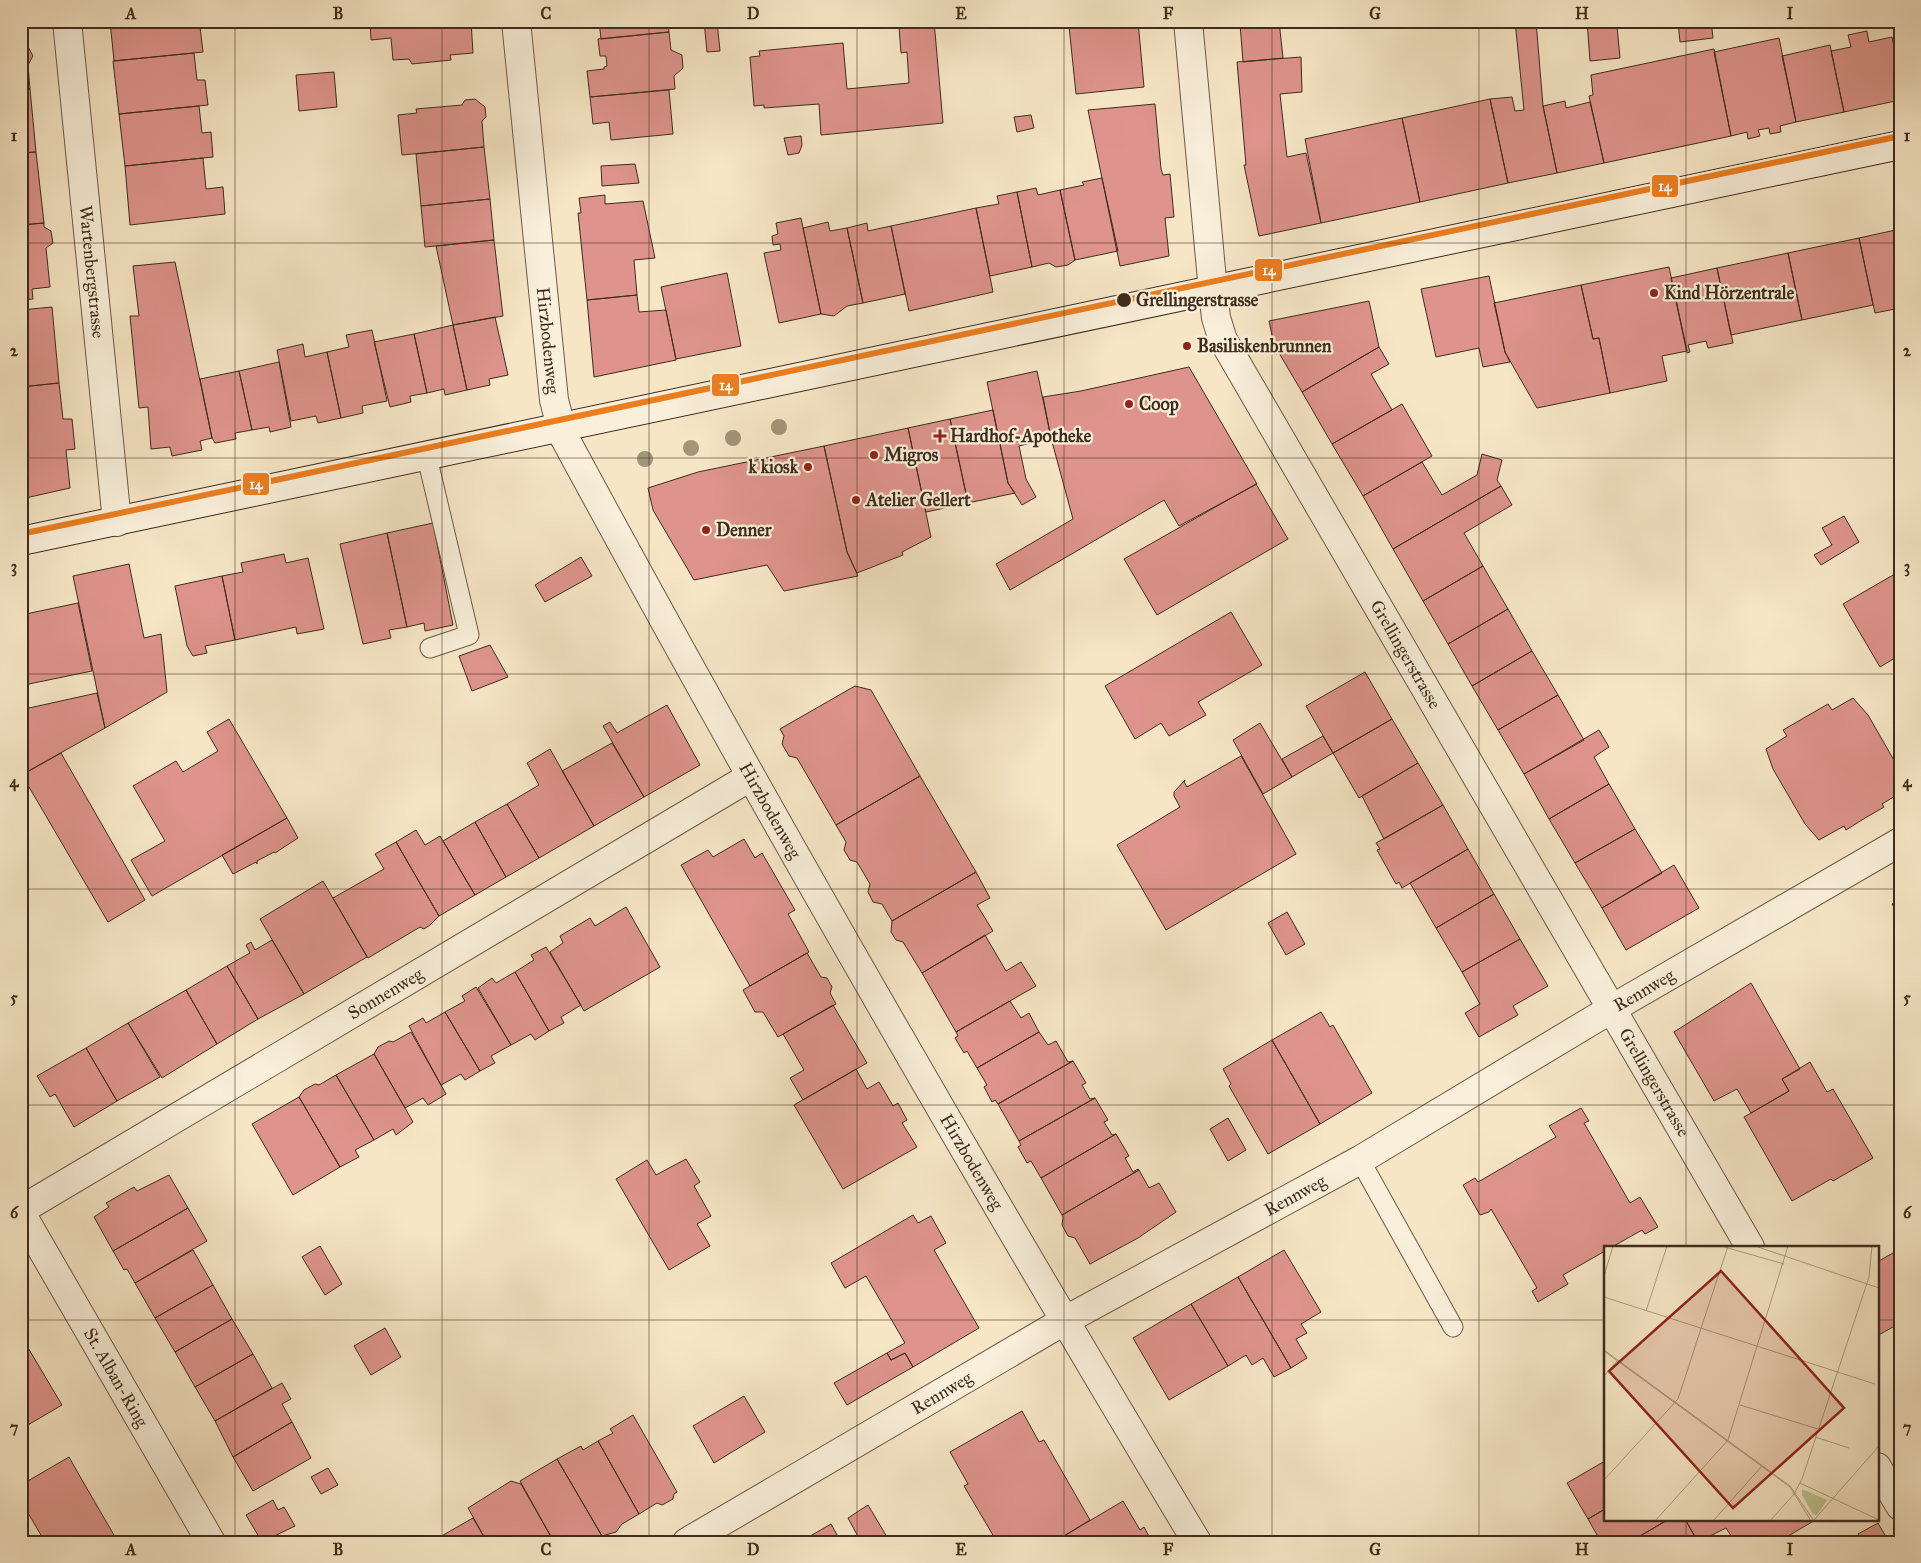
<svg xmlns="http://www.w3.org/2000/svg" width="1921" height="1563" font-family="'IM FELL Great Primer',serif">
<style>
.building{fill:#de948c;stroke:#3e2c1b}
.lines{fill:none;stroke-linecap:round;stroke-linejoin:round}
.lane-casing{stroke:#6c5a46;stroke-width:21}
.street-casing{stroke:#6c5a46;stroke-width:30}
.secondary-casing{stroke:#3e2c1b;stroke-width:30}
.lane{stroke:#f9efda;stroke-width:19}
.street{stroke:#f9efda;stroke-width:28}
.secondary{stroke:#f9efda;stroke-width:28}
.tram-1-casing{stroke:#f9efda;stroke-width:10}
.tram-1{stroke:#ec7e20;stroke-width:6}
.tree{fill:#a39578}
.grid{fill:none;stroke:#3e2c1b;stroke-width:1;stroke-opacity:0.55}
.poi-dot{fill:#8f2418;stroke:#f9efda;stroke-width:2}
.stop-dot{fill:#3e2c1b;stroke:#f9efda;stroke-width:2}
.labels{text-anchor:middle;stroke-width:4.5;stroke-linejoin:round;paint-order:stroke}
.street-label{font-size:18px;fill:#3e2c1b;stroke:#f9efda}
.poi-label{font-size:18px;font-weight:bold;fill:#3e2c1b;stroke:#f9efda;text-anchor:start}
.stop-label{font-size:18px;font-weight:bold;fill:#3e2c1b;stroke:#f9efda;text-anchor:start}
.inset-road{fill:none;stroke:#ac9c82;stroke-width:1}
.view{fill:#8f2418;fill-opacity:0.15;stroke:#8f2418;stroke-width:2.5}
.inset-edge{fill:none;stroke:#3e2c1b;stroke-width:2.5}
.line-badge{stroke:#f9efda;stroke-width:2}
.badge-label{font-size:14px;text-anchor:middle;font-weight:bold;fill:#fff}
.neatline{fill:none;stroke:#3e2c1b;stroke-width:2}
.grid-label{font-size:16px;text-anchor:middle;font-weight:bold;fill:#3e2c1b}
</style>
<rect width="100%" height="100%" fill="#f6e6c6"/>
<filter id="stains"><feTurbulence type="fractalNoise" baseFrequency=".004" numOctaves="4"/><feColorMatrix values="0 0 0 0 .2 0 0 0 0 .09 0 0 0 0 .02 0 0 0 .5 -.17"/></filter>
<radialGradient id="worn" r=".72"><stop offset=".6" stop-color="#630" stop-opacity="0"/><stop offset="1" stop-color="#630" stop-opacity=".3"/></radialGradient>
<!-- building -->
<path class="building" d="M21 21H23L25 41H21Z
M110 21H191L192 28 200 27 203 52 114 61Z
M370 21H471L473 53 450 55 451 60 412 64 409 59 393 60 391 38 371 40Z
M599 21H668L669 32 601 39Z
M704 21H717L720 51 707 52Z
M904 21H934L943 123 821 135 819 104 764 108V105L754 106 750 57 760 56 759 51 843 43 847 89 909 83 907 52 901 53 899 27 904 26Z
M1069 21H1116L1069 26Z
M1116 21H1138L1144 87 1076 94 1069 26Z
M1240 21H1270L1240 24Z
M1279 21 1283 58 1243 62 1240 24Z
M1515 21H1536L1543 106 1557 173 1508 183 1490 99 1512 97 1515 111 1524 110Z
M1587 21H1621V26H1617L1620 58 1590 61Z
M1678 21H1711L1713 38 1680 42Z
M1867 31 1869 42 1892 37 1898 68 1895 69 1900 100 1844 112 1831 51 1851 47 1848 35Z
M669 32 671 50 682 55 683 68 674 76 675 89 590 97 587 71 604 69V67L607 66 606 56H600L598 39Z
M1779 38 1796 122 1780 126 1781 132 1770 134 1769 128 1758 130 1760 136 1748 139 1747 132 1731 136 1714 52Z
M21 41H25L33 56 28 65 30 89 21 90Z
M1830 45 1844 112 1796 122 1782 56Z
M1714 49 1731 136 1604 163 1589 96 1593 95 1591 75Z
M194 53 197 80H205L208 105 119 114 113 61Z
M1301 57 1302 92 1280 94 1287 157 1306 153 1321 223 1259 236 1244 165H1246L1237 62Z
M334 72 337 107 299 111 296 75Z
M30 89 36 152 21 153V90Z
M669 90 673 134 611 140 609 122 593 124 590 97Z
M475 99 485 107 486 117 482 121 484 147 402 155 398 115 417 113 416 109 462 105 465 100Z
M1490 99 1508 183 1420 202 1402 118Z
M1565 101 1566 108 1590 102 1604 163 1557 173 1543 106Z
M1155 104 1161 169 1163 175 1170 174 1174 217 1165 218 1169 256 1120 266 1088 110Z
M199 106 202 133 211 132 213 157 125 166 119 114Z
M1031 115 1034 128 1017 132 1014 117Z
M1402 118 1420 202 1321 223 1305 139Z
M801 136 802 145 799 153 788 155 784 138Z
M484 147 490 199 421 206 416 154Z
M36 152 44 223 21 225V153Z
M203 158 206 189 223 187 225 214 130 225 125 166Z
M635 164 639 183 602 186 601 166Z
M1102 178 1118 251 1075 260 1060 190 1084 185 1082 182Z
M1036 188 1038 195 1060 190 1075 260 1068 265 1056 267 1049 263 1032 267 1017 192Z
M1017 192 1032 267 990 276 976 208 999 204 997 196Z
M605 195V204L643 201 655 258 634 260 637 295 587 300 578 213H581L579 198Z
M490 199 494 240 425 247 421 206Z
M976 208 993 292 909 311 891 226Z
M801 218 821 314 779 323 764 253 781 250 780 244 773 245 772 236 778 234 776 223Z
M828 222 830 231 847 228 863 303 847 306 834 316 821 314 803 228Z
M44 223V227L51 231 53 243 46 248 50 287 32 289 33 299 21 300V225Z
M867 223 868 231 891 226 905 294 863 303 847 228Z
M1900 229V308L1875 313 1859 238Z
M1859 238 1873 305 1802 320 1788 253Z
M494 240 503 316 453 325 436 246Z
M1788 253 1802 320 1731 335 1717 268Z
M175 262 212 438 200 441 202 450 172 456 170 447 151 449 148 407 139 408 130 316H139L133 266Z
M1669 267 1687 351 1662 356 1667 381 1610 393 1599 338 1593 339 1581 285Z
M1717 268 1733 343 1708 348 1706 341 1688 345 1690 352 1687 353 1671 278Z
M727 273 741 346 676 359 661 287Z
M1489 276 1505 352 1510 362 1483 367 1479 348 1436 357 1421 289Z
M1581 285 1593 339 1599 338 1610 393 1537 408 1505 352 1494 303Z
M637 295 639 312 666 310 676 360 594 377 587 300Z
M1369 301 1379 347 1302 392 1279 353 1276 354 1269 321Z
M52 307 59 383 21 387V310Z
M495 317 508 375 489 379 490 385 467 390 453 325Z
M453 325 467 390 445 395 444 389 427 393 414 334Z
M372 330 387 401 362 406 363 413 341 418 327 352 349 347 346 335Z
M414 334 427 393 410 396 411 402 390 407 374 342Z
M303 344 305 357 327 352 341 418 318 423 316 416 291 421 277 350Z
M1379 347 1389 364 1371 374 1392 410 1332 444 1302 392Z
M279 362 291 427 270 432 269 427 252 430 239 371Z
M1189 367 1257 484 1179 526 1164 500 1010 590 996 564 1073 519 1051 438 1043 397 1081 391Z
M239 371 252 430 235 433 236 439 215 443 212 438 200 379Z
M1037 371 1051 438 1019 446 1026 479 1036 497 1022 505 1008 483 987 382Z
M59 383 63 419H72L75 449 66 450 70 488 21 499V387Z
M1402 404 1432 456 1363 496 1332 444Z
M993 410 1008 483 1015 493 968 503 950 419Z
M950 419 968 503 926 512 908 428Z
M908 428 931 537 902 552 903 555 857 573 847 552 824 446Z
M824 446 847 552 858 576 784 591 767 565 694 580 653 510 648 488 698 472Z
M1482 454 1502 460 1497 480 1501 486 1393 549 1363 496 1422 462 1442 495 1477 475Z
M1256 484 1288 539 1157 615 1124 559Z
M1501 486 1512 505 1464 533 1483 566 1423 601 1393 549Z
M1844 516 1859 542 1821 565 1814 555 1832 545 1822 528Z
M433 523 453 625 425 631 424 623 407 627 387 533Z
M387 533 407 627 389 630 391 638 363 644 340 544Z
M284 554 286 563 308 558 324 629 297 634 296 627 235 640 222 576 243 572 241 563Z
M581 557 592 576 545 602 535 585Z
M129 564 144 638 161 634 167 692 105 728 73 576Z
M1483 566 1508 609 1448 644 1423 601Z
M1900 571V655L1880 667 1843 604Z
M222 576 235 640 205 646 207 653 193 656 187 646 175 586Z
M78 603 92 671 24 685 29 708 97 693 105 728 23 774 21 615Z
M1508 609 1532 651 1472 686 1448 644Z
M1231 612 1262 665 1198 702 1206 715 1169 736 1161 723 1135 739 1105 686Z
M490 645 508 677 472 691 459 656Z
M1532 651 1558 695 1498 730 1472 686Z
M1365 672 1392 719 1333 753 1306 706Z
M855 686 871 690 920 776 836 825 797 758 789 756 782 744 784 736 780 729Z
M1558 695 1584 740 1524 774 1498 730Z
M1853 698 1868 715 1899 769 1900 793 1882 804 1884 807 1865 818 1846 830 1844 826 1819 840 1805 824 1773 769 1766 749 1787 736 1783 730 1828 704 1832 710Z
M667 705 700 765 644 797 603 726 610 722 617 733Z
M229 719 287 818 152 896 131 860 165 841 133 786 176 761 183 772 218 751 207 732Z
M1392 719 1418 763 1359 798 1333 753Z
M1260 723 1292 777 1263 794 1233 740Z
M1599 730 1609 747 1594 757 1609 784 1549 819 1524 774Z
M1323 736 1333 753 1292 777 1282 759Z
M612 743 644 797 594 826 562 771Z
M550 749 594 826 539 858 507 804 539 785 527 763Z
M61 753 145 900 108 922 22 775Z
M1241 756 1296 854 1166 930 1117 845 1180 807 1174 796V792L1185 780 1184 782 1187 787Z
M1418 763 1443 805 1384 839 1362 796Z
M920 776 976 872 892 921 882 904 873 902 868 892 870 884 857 862 850 860 844 850 846 842 836 825Z
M1609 784 1635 829 1575 863 1549 819Z
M507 804 539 858 506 877 475 822Z
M1443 805 1468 849 1402 888 1399 882 1396 884 1377 850 1380 849 1376 843Z
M287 818 298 838 275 853 274 852 257 861V864L256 862 233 874 222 855Z
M475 822 506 877 475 895 443 841Z
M1635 829 1662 873 1602 908 1575 863Z
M416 830 425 845 440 836 475 895 439 916 396 842Z
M744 839 755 858 762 853 795 910 788 914 809 952 750 986 681 865 708 850 713 857Z
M396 842 439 916 430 925 424 929 420 927 368 958 333 898 384 869 375 854Z
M1468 849 1494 894 1436 928 1410 883Z
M1674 865 1699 908 1626 950 1602 908Z
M976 872 990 898 977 905 993 931 922 973 903 942 896 940 891 932 892 921Z
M323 881 367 957 304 994 260 919Z
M1494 894 1520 939 1462 972 1436 928Z
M1900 900V918L1892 904Z
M626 907 660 967 584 1011 550 952 563 943 560 936 590 918 595 926Z
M1287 912 1305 944 1286 955 1268 923Z
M985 935 1006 971 1021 962 1036 986 956 1032 922 973Z
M1520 939 1548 986 1513 1006 1518 1015 1479 1037 1465 1013 1480 1004 1462 972Z
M272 940 304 994 258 1019 227 966 250 953 246 945 251 942 255 950Z
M546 947 581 1005 561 1017 564 1023 549 1031 515 972 534 960 531 955Z
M807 953 821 977 827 978 832 987 830 993 836 1004 778 1037 763 1012H755L743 990Z
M227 966 258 1019 217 1044 186 990Z
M515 972 549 1031 535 1040 531 1034 511 1045 478 988 492 978 496 983Z
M1751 983 1800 1069 1782 1079 1789 1091 1751 1113 1737 1089 1714 1101 1674 1032Z
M476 987 511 1045 491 1056 495 1063 480 1071 445 1012 465 1001 462 996Z
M186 990 217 1044 162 1078 128 1023Z
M1010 1001 1021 1018 1029 1013 1039 1032 977 1068 967 1051 964 1053 955 1038 958 1036 956 1032Z
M833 1005 867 1063 803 1100 790 1078 804 1070 783 1034Z
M445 1012 480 1071 465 1080 461 1074 441 1085 409 1026 423 1018 426 1023Z
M1321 1012 1330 1027 1333 1025 1372 1093 1320 1124 1272 1040Z
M128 1023 160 1077 117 1101 86 1048Z
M411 1032 446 1094 428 1105 423 1098 405 1108 374 1054 378 1047 389 1041 393 1042Z
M1039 1032 1048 1045 1056 1041 1068 1062 1073 1061 998 1104 995 1100 992 1102 984 1087 987 1085 977 1068Z
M1272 1040 1320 1124 1268 1154 1229 1086 1231 1084 1223 1069Z
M86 1048 117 1101 74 1127 55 1094 50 1097 37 1076Z
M374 1054 413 1122 396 1135 393 1129 374 1140 336 1075Z
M1073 1061 1086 1083 1082 1085 1090 1099 1095 1098 1019 1141 998 1104Z
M1810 1062 1827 1092 1833 1089 1873 1158 1833 1181 1831 1179 1792 1201 1744 1117 1789 1091 1782 1079Z
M856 1069 867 1089 879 1082 893 1106 898 1103 907 1120 902 1123 917 1147 843 1189 794 1105Z
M336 1075 374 1140 355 1150 359 1157 340 1167 299 1097 304 1090 315 1084 319 1085Z
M299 1097 340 1167 293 1195 252 1124Z
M1095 1098 1108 1120 1104 1122 1112 1135 1116 1134 1041 1178 1031 1161 1027 1163 1018 1147 1021 1145 1019 1141Z
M1581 1108 1589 1121 1584 1123 1630 1203 1640 1197 1658 1227 1645 1234 1642 1230 1612 1247H1605V1251L1563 1275 1568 1284 1538 1302 1532 1291 1537 1288 1491 1209 1489 1212 1480 1215 1463 1185 1475 1178 1478 1182 1556 1137 1549 1126Z
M1228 1118 1246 1150 1228 1161 1210 1129Z
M1116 1134 1129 1156 1125 1158 1133 1172 1138 1169 1139 1170 1062 1215 1041 1178Z
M686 1159 700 1182 694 1186 711 1216 697 1224 710 1246 669 1270 616 1179 647 1160 656 1175Z
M1139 1170 1149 1188 1159 1183 1176 1212 1138 1238 1090 1264 1075 1238 1068 1236 1062 1225 1063 1217 1062 1215Z
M169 1175 188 1208 113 1251 94 1217 109 1207 106 1203 134 1187 137 1191Z
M188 1208 207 1241 135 1283 127 1269 124 1270 113 1251Z
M913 1215 918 1223 931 1216 946 1243 934 1250 979 1328 913 1367 905 1353 891 1360 887 1353 905 1343 866 1276 845 1288 831 1263Z
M320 1246 342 1284 325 1295 302 1257Z
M1900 1249V1323L1877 1336V1262Z
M193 1250 213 1285 155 1318 135 1283Z
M1284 1250 1321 1312 1301 1324 1307 1333 1296 1339 1307 1358 1291 1368 1238 1277Z
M1238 1277 1291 1368 1274 1377 1263 1358 1252 1365 1246 1355 1228 1366 1191 1304Z
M213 1285 232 1319 175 1352 155 1318Z
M1191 1304 1228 1366 1169 1400 1133 1338Z
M232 1319 253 1354 195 1387 175 1352Z
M385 1328 401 1357 371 1375 354 1346Z
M21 1336 62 1405 21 1429Z
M887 1353 891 1360 905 1353 913 1367 847 1405 834 1383Z
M253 1354 272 1388 215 1421 195 1387Z
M282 1383 291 1399 282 1404 292 1422 233 1457 215 1421Z
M744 1396 765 1432 714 1463 693 1426Z
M1022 1411 1039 1442 1044 1440 1090 1520 1054 1542H997L964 1486 968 1484 950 1452Z
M633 1415 677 1492 674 1494 673 1499 662 1505 657 1503 639 1514 598 1441 613 1433 610 1429Z
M292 1422 311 1458 253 1491 233 1457Z
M598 1441 639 1514 622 1524 616 1532 602 1536 557 1459 581 1446 583 1450Z
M69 1457 82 1480 118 1542H45L21 1501V1485Z
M557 1459 602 1536 598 1538V1542H554L520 1481Z
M1605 1461V1509L1588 1519 1567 1483Z
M328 1468 338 1485 321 1494 311 1477Z
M511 1481 521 1484 554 1542H487L468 1508Z
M273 1500 278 1510 284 1507 295 1526 262 1542 246 1515Z
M1123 1501 1140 1530 1144 1527 1152 1542H1054Z
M868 1505 890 1542H861L848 1518Z
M1605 1509V1519H1669L1630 1542H1601L1588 1519Z
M473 1518 487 1542H431Z
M1669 1519H1685L1698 1542H1630Z
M1685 1519H1817L1778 1542H1735L1726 1528 1698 1542Z
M1878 1523 1889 1542H1863L1858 1534Z
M831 1524 841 1542H800Z"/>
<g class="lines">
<defs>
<path id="lane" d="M427 457 469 635 430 648
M1360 1160 1453 1327"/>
<g id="street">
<path id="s1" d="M67 21 117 522"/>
<path id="s2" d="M516 21 554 400 563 435C765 809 978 1178 1197 1542"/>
<path id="s3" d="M1188 21 1213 291 1216 318 1223 340 1750 1247"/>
<path id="s4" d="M21 1210 750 777"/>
<path id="s5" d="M21 1213 211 1542"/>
<path d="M1877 1467 1900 1506"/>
<path id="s6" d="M687 1542 1064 1321 1360 1160 1613 1008 1900 842"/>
</g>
<path id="secondary" d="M21 541 1900 145"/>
</defs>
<!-- lane casing -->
<use href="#lane" class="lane-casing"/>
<!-- street casing -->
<use href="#street" class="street-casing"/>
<!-- secondary casing -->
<use href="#secondary" class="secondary-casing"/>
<!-- lane -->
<use href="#lane" class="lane"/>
<!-- street -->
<use href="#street" class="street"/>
<!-- secondary -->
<use href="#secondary" class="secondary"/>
<defs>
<path id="tram-1" d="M21 534 1900 136"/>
</defs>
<!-- tram-1 casing -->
<use href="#tram-1" class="tram-1-casing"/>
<!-- tram-1 -->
<use href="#tram-1" class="tram-1"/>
</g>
<!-- trees -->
<g class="tree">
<circle cx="779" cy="427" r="8"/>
<circle cx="733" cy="438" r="8"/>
<circle cx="691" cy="448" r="8"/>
<circle cx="645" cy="459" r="8"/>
</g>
<!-- grid -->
<path class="grid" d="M235 21V1542M442 21V1542M649 21V1542M857 21V1542M1064 21V1542M1272 21V1542M1479 21V1542M1686 21V1247M21 243H1900M21 458H1900M21 674H1900M21 889H1900M21 1105H1900M21 1320H1605M1877 1320H1900M1686 1519V1542"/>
<!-- markers -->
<g class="poi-dot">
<circle cx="1654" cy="293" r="5"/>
<circle cx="1187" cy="346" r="5"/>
<circle cx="1129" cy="404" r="5"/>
<path d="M937.5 428.5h5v5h5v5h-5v5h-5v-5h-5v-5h5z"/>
<circle cx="874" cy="455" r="5"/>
<circle cx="808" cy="467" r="5"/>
<circle cx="856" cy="500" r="5"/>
<circle cx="706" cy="530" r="5"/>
</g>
<circle class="stop-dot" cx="1124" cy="300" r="8"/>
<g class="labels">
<!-- street labels -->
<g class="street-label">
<text dy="6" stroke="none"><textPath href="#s1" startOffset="252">Wartenbergstrasse</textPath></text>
<text dy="6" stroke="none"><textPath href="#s2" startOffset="321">Hirzbodenweg</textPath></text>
<text dy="6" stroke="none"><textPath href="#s3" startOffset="685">Grellingerstrasse</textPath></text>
<text dy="6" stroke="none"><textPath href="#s2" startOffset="846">Hirzbodenweg</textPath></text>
<text dy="6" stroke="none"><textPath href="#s6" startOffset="1105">Rennweg</textPath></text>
<text dy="6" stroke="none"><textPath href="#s4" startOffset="424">Sonnenweg</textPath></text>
<text dy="6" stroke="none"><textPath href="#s3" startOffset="1180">Grellingerstrasse</textPath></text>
<text dy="6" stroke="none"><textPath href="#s2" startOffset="1251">Hirzbodenweg</textPath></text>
<text dy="6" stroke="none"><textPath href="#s6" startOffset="700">Rennweg</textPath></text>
<text dy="6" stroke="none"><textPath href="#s5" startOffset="190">St. Alban-Ring</textPath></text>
<text dy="6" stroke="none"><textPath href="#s6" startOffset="295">Rennweg</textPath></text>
</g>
<!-- poi labels -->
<g class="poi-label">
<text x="1664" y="299">Kind Hörzentrale</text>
<text x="1197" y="352">Basiliskenbrunnen</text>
<text x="1139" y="410">Coop</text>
<text x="950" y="442">Hardhof-Apotheke</text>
<text x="884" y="461">Migros</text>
<text x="798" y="473" text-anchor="end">k kiosk</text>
<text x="866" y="506">Atelier Gellert</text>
<text x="716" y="536">Denner</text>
</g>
<!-- stop labels -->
<g class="stop-label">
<text x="1136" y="306">Grellingerstrasse</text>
</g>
</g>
<!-- overview -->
<g transform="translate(1604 1246)">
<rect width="275" height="275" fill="#f6e6c6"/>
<path d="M198 243 223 254 213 269 209 268 198 249Z" fill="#c1c392"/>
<path class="inset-road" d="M117 0 180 18M151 0 275 42M0 30 9 0M0 51 271 138M42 65 63 0M0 104 186 240 210 275M0 105 186 241 207 275M0 130 13 115M136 159 214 183M211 191 245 202M0 234 74 153 124 0M196 237 275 274M51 275 124 194 184 0M109 275 158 220M166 275 190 248 198 233 265 31 268 0M209 275 275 200"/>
<path class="view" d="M117 25 240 162 129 262 5 125Z"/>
<rect width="275" height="275" class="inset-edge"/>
</g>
<g class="line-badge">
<rect x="1651" y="174" width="28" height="24" rx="5" fill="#ec7e20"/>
<rect x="1254" y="258" width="29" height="24" rx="5" fill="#ec7e20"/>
<rect x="711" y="373" width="29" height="24" rx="5" fill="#ec7e20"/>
<rect x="242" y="472" width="28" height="24" rx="5" fill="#ec7e20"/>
</g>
<g class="badge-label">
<text x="1665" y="191">14</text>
<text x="1269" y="275">14</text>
<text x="726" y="390">14</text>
<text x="256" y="489">14</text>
</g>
<!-- margin -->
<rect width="1921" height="1563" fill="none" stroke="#f6e6c6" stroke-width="55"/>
<rect x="28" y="28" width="1866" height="1508" class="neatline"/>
<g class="grid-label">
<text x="131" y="19">A</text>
<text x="338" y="19">B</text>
<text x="546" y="19">C</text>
<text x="753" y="19">D</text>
<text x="961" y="19">E</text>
<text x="1168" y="19">F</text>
<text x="1375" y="19">G</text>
<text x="1582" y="19">H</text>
<text x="1790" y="19">I</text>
<text x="14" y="141">1</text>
<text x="1907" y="141">1</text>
<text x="14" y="356">2</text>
<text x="1907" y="356">2</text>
<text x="14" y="572">3</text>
<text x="1907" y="572">3</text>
<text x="14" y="787">4</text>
<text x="1907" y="787">4</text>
<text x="14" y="1003">5</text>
<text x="1907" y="1003">5</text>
<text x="14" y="1218">6</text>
<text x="1907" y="1218">6</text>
<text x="14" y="1433">7</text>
<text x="1907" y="1433">7</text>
<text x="131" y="1555">A</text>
<text x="338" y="1555">B</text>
<text x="546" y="1555">C</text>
<text x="753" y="1555">D</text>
<text x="961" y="1555">E</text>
<text x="1168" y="1555">F</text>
<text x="1375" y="1555">G</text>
<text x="1582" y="1555">H</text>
<text x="1790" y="1555">I</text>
</g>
<rect width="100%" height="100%" filter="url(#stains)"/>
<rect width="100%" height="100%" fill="url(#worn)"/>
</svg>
